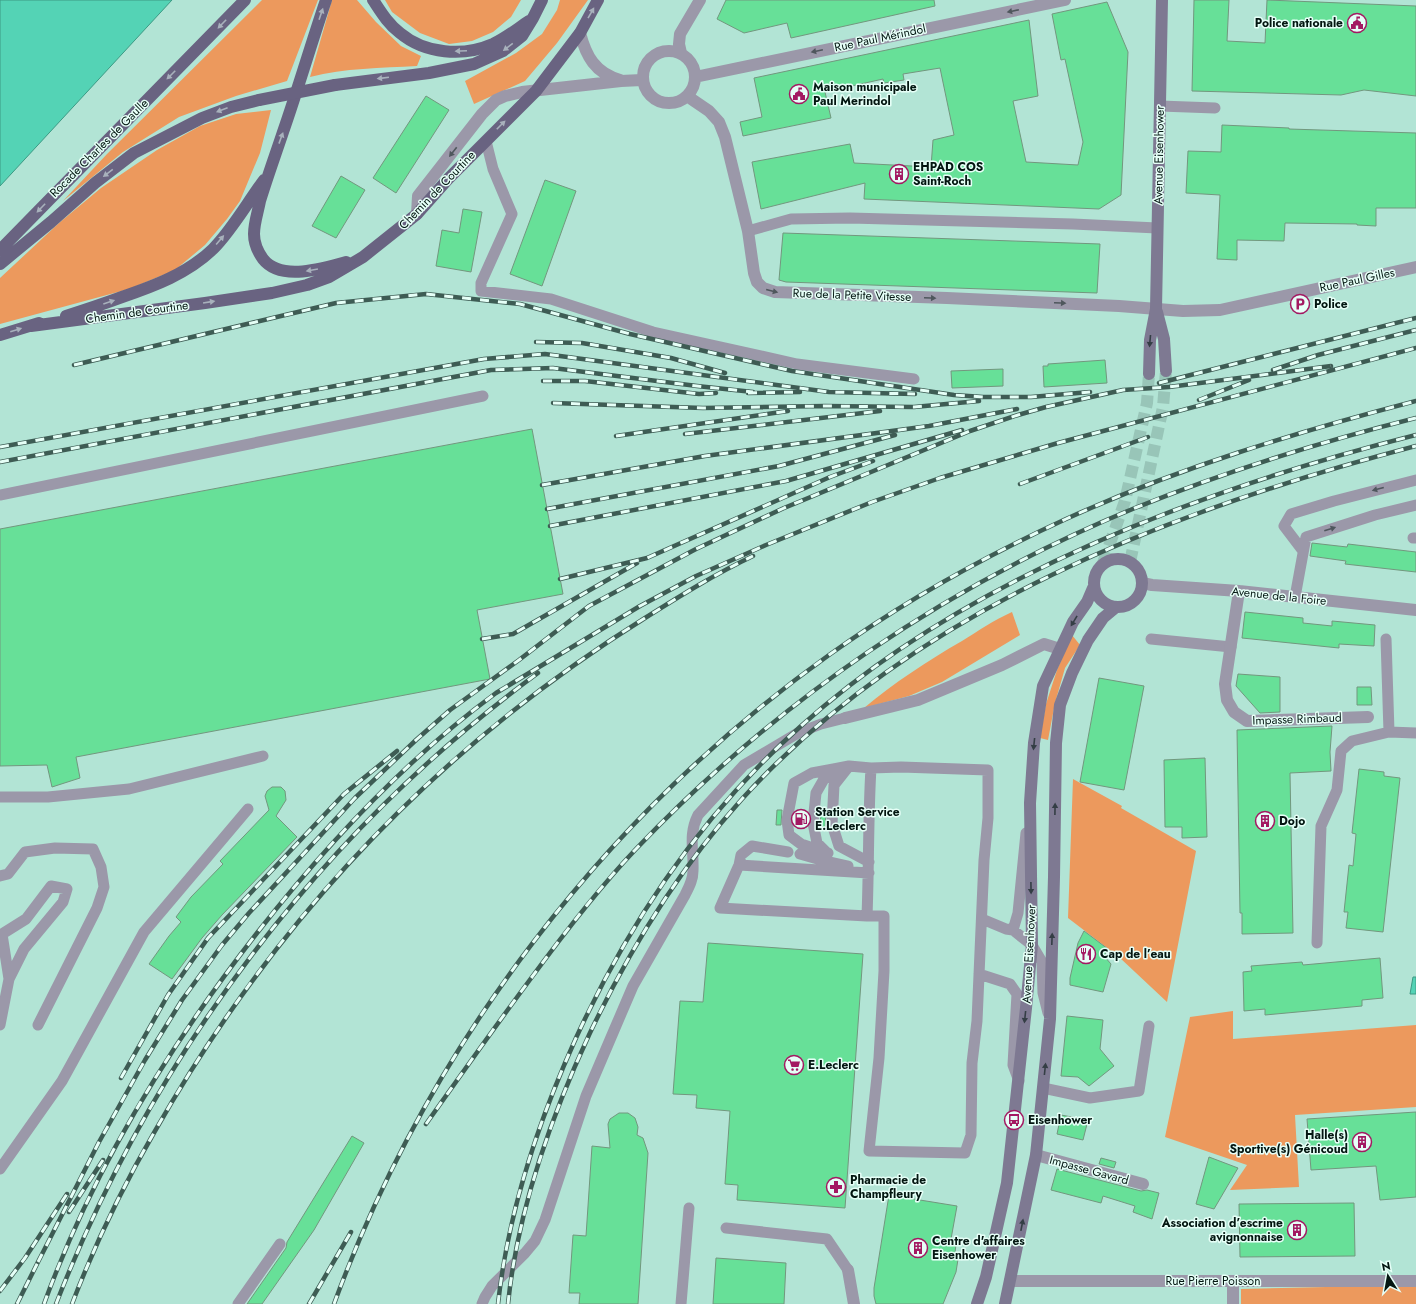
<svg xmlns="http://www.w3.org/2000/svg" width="1416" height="1304" font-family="Jost,sans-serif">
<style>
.green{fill:#ec995d}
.water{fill:#54d3b5;stroke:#3c9a84}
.building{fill:#67e098;stroke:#72977e}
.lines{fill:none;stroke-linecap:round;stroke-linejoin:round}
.secondary-tunnel{stroke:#98c5b8;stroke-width:12;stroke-dasharray:12 6;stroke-linecap:butt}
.service{stroke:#9b98a9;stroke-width:11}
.minor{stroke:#9b98a9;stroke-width:12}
.secondary{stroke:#7e7992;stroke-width:12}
.primary{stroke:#696381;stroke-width:12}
.rail-casing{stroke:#3e5c54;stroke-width:4.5}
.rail{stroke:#e6fff7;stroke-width:3;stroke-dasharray:9;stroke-linecap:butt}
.primary-bridge{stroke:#696381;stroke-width:12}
.oneway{fill:#4f575d}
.oneway2{fill:#a8b1bc}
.oneway3{fill:#343e45}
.labels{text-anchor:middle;stroke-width:3;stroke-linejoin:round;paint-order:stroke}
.poi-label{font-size:12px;font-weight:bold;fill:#031611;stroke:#e6fff7;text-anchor:start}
.street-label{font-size:12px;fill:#031611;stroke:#e6fff7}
</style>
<rect width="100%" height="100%" fill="#b2e4d5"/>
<!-- green -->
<path class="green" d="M262 0H318L287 81 236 96 179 117 123 152 63 201 107 154Z
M332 0H357L376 22 401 46 421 56 417 66C381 68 345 68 310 77Z
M385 0H521L511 17 493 32 472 41 449 44 420 33 392 12Z
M560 0H588L557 43 525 81 474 104 465 81 516 53 542 34 557 10Z
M271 110 260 153 240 201 227 219 205 245 175 270 129 289 0 324V278L59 223 101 188 157 150 200 126 236 114Z
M1012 612 1020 635 942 682 909 696 864 708C894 683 927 661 962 641 978 631 994 620 1012 612Z
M1072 635 1080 645 1065 668 1055 703 1048 740 1040 738 1046 704 1057 670Z
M1073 779 1122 806 1121 808 1196 851 1167 1002 1119 957 1068 918Z
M1233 1011V1039L1416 1025V1107L1295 1115 1299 1187 1230 1190 1247 1165 1165 1137 1190 1017Z
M1416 1285V1304H1241V1289Z"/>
<!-- water -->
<path class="water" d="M0 0H172L0 186Z
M1413 977H1416V994H1410Z"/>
<!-- building -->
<path class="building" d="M726 0H934L935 6 791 38 787 23 744 33 717 19Z
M1194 0H1229L1227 41 1265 43 1267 0 1416 6V96L1364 90 1341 95 1192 91Z
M1107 2 1128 52 1121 195 1099 209 864 199 865 183 761 209 752 162 850 144 854 163 931 167 933 140 954 135 940 68 903 74 904 80 884 83 883 79 825 92 831 118 743 136 740 122 762 117 754 78 1029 20 1038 96 1013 101 1026 162 1078 165 1083 142 1065 59 1061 60 1052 14Z
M426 96 449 110 396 193 373 178Z
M1222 125 1289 128V129L1416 133V208H1376V226L1357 225V224L1285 223 1284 241 1237 240V260L1217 259 1220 195 1186 193 1188 151 1221 152Z
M341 176 365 190 336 238 312 226Z
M545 180 576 191 542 286 510 274Z
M463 209 482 212 471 272 436 266 442 230 459 233Z
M783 233 1100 244 1097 293 786 282 779 280Z
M1105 360 1107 383 1044 387 1043 366H1048V364Z
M1003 369V386L952 388 951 371Z
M532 429 563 594 477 610 490 679 76 757 80 778 52 787 47 765 0 766V529Z
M1312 543 1347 547 1348 544 1416 552V572L1345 564 1346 561 1310 556Z
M1245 612 1303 618V623L1332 626V621L1375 625 1374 646 1339 644V648L1242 638Z
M1238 674 1280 677V712L1260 713 1236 686Z
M1099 678 1144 686 1124 790 1080 782Z
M1357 687H1371L1372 705H1357Z
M1332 726 1330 752 1331 771 1290 773 1293 933 1242 934V913H1240L1237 730Z
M1205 758 1207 837 1182 838V827H1165L1164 760Z
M1359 769 1384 772V776L1400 778 1383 932 1346 928 1348 912H1344L1349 865 1353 866 1356 834 1352 833Z
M272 787H281L285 791 286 800 276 816 297 837 222 915 202 938 172 979 149 964 169 936 181 922 176 917 191 897 223 864 220 861 269 810 265 796 267 791Z
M777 810H782L781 825H776Z
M796 811 807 812V827L795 826 794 820Z
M821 813H826L825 828H821L820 823Z
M1084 931 1108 949 1104 956 1111 964 1103 992 1070 985V978L1078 943Z
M708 943 863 954 845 1208 737 1200 738 1185 725 1184 730 1111 696 1108 697 1095 673 1094 680 1001 703 1002Z
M1380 958 1383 998 1362 1000V1006L1265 1015V1009L1244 1011 1243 972 1252 971 1251 966 1302 962 1303 965Z
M1067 1016 1103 1020 1100 1049 1114 1066 1089 1086 1078 1077 1061 1076Z
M1416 1112V1197L1380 1200 1376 1166 1311 1170 1307 1119Z
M619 1113H628L635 1118 638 1127 637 1135 643 1138 648 1153 638 1304H579L580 1293H569L573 1235 586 1236 592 1146 610 1148 608 1124 610 1119Z
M1061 1115 1088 1120 1083 1140 1057 1134Z
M352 1136 364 1143 314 1230 262 1304H247L286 1248 287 1242Z
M1209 1157 1238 1168 1214 1209 1196 1204Z
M1101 1158 1116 1162 1114 1168 1099 1164Z
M1057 1169 1141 1191 1147 1190 1159 1193 1152 1219 1133 1212 1135 1206 1103 1196 1101 1203 1051 1190Z
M889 1195 957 1206 951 1239 956 1244 955 1253H959L956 1272 943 1304H876L874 1296V1288Z
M1354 1203 1355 1256 1240 1257 1239 1204Z
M716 1258 786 1263 784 1304H713Z"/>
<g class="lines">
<!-- secondary-tunnel -->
<path class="secondary-tunnel" d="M1130 562 1163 407 1166 371
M1103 563 1125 501 1147 403 1149 374"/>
<!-- service -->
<path class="service" d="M1160 106 1215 108
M486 141 493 169 512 214 481 283V291L551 299 653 332 797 364 914 379
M748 231 791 219 850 218 1073 224 1157 228
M0 495 483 396
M1413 538H1416
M1303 551 1284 526 1291 514 1334 501 1416 480
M1295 597 1306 537 1375 515 1416 505
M1151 639 1231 647
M1386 639 1389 732
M0 797H48L129 789 263 756
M826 852 817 843 813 823 816 793 824 779 835 773
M828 853 801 844 789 835 787 820 794 783 812 773 849 766
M800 854 821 860 848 866
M869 862 839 846 832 824 834 785 849 766 871 768
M739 865 741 855 752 846 788 852
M0 876 8 874 25 852 55 848 93 849 101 867 104 887 97 908 38 1025
M867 916C869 867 868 817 871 768L901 767 988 770V818L984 860 977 1021 972 1063 971 1135 965 1153 869 1151 879 1058 884 971V916H867L720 908 739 865 869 873
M982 919 1006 929 1013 930 1018 913 1026 833
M1013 930 1032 945 1042 962 1043 993 1048 1013
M1317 943 1321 826 1337 790 1341 751 1352 741 1389 732 1416 733
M979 974 1010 984 1017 994 1013 1065 1019 1081
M0 1025 9 979 24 949 63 902 67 889 51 886 26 919 2 934 9 979
M1043 1088 1090 1098 1139 1091 1149 1026
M0 1169 62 1081 144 932 248 809
M726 1228 827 1239 848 1270
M238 1304 280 1244
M482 1304 485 1297 492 1286 525 1253 535 1241 545 1220 586 1096 615 1028 633 986 685 895C689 887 693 880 693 871 694 850 688 835 698 815L744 765 798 733 821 724 845 718
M681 1304 689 1208"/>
<!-- minor -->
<path class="minor" d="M580 33C586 56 595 73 620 80
M643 77a26 26 0 1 1 52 0a26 26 0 1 1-52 0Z
M681 53 679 44 680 34 700 0
M695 77 1065 0
M687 96 709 111 719 122 725 137 748 231 754 273 757 282 763 288 775 292 947 298 1119 306 1183 311 1220 310 1416 267
M417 214 418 196 482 114 496 100 505 96 522 92 621 81 642 80
M1142 583 1152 585 1239 591 1416 610
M1239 591 1225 684 1227 700 1234 712 1247 721 1368 717
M845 718 918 700 1002 665 1044 644 1060 649
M1036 1155 1143 1184
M848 1270 854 1304
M1010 1281H1416
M1233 1304V1281"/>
<!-- secondary -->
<path class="secondary" d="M1157 312 1164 339 1166 371
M1149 374 1150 340 1156 309 1162 0
M1094 583a24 24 0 1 1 48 0a24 24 0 1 1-48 0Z
M977 1304 986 1277 1007 1183 1026 1008 1032 945 1030 803 1034 743 1043 686 1073 622 1087 602 1093 588
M1005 1304 1036 1155 1050 1019 1054 877 1056 743 1060 705 1072 673 1088 640 1103 618 1115 608"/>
<!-- primary -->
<path class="primary" d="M326 0C311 44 298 89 283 132 275 156 267 178 260 201 258 212 254 223 254 234 254 243 258 252 263 259 281 282 323 268 346 262
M373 0C381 12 388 24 400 33 425 54 463 57 493 44 506 38 517 29 529 21
M335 85 429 73 474 64 503 51 522 36 533 18 542 0
M0 250 245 0
M0 264 51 222 95 183 134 153 202 118 231 107 259 100
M66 316C85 310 103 304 122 297 154 286 187 274 213 249 232 230 247 203 264 180
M31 326 205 303 272 293 307 285 329 277 363 257 417 214 448 179 536 91 580 33 598 0
M0 335 39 323"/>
<defs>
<path id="rail" d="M536 342 582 343 671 358 725 373
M74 365 336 303 426 294 520 304 630 334 792 371 954 395 983 397H1031L1090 392
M1273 370 1318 355 1416 330
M543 381H585L699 394 716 393
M1159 383 1416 318
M748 393 800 392
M1199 400 1249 380
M553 403 703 408 825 406 914 407 979 401
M685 434 880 411
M616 436 788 411
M0 447 484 359 545 354 829 392 915 394
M0 462 491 370 553 368 697 386 753 392
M1020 484 1148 437
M542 485 705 456 929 426 1017 409
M547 509 779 466 895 435
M550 526 786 481 962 430
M560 579 647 558 830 477 873 461
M482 639 513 634 637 563
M121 1078 168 995 208 938 344 794 397 751
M426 1124C460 1076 494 1028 529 981 562 936 597 890 636 849 776 702 947 585 1135 508 1227 471 1320 442 1416 418
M69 1212 103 1160
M38 1262 99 1142 145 1060 182 1000 222 945 249 913 355 798 416 740 450 710 519 660 589 606 696 549 784 508 970 431 1018 415 1046 407 1123 390 1169 387 1331 366
M0 1291 25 1258 67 1194
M17 1304 40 1258
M44 1304C93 1169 169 1046 257 933 326 845 405 760 496 693L640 606 696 576 766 545 872 502 940 478 1058 443 1416 348
M56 1304C153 1055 322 831 538 673
M72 1304C95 1244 123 1186 155 1131 276 918 437 748 645 618 680 596 715 574 753 556
M309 1304 351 1232
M334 1304C429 1045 605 815 829 655 903 602 983 557 1066 519 1178 468 1297 432 1416 401
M498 1304C508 1212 538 1122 576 1038 630 920 704 812 801 726 967 577 1202 489 1416 435
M508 1304C517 1214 551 1117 589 1035 629 950 679 869 742 799 917 607 1171 510 1416 446"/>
</defs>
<!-- rail casing -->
<use href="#rail" class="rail-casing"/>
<!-- rail -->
<use href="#rail" class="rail"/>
<!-- primary-bridge -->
<path class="primary-bridge" d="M259 100 335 85"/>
</g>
<!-- one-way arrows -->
<defs><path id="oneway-solid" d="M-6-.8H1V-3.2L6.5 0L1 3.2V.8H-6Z"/></defs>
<g class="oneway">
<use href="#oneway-solid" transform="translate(1013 11) rotate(168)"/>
<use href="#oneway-solid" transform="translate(817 51) rotate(168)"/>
<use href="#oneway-solid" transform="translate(453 152) rotate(128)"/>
<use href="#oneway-solid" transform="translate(772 291) rotate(14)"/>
<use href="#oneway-solid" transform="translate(930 298) rotate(2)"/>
<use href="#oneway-solid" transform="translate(1060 303) rotate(3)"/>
<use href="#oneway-solid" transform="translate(1378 489) rotate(165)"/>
<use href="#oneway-solid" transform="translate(1330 529) rotate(-18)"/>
</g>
<g class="oneway2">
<use href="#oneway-solid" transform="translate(591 13) rotate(-60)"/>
<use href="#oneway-solid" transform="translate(321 14) rotate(-71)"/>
<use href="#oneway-solid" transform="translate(222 24) rotate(134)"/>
<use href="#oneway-solid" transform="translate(508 47) rotate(143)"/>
<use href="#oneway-solid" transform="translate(461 51) rotate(177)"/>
<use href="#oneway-solid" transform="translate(171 75) rotate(135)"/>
<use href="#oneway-solid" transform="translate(383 78) rotate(173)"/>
<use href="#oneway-solid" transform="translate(222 110) rotate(159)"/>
<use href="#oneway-solid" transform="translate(501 125) rotate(-45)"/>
<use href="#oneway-solid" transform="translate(281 138) rotate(-70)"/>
<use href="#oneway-solid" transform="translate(108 173) rotate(143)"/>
<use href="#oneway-solid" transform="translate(41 208) rotate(134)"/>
<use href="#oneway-solid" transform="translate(220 240) rotate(-50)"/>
<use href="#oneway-solid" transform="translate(312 270) rotate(170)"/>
<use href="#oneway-solid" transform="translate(109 302) rotate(-19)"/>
<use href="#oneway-solid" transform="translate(209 302) rotate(-9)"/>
<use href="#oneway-solid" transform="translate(16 330) rotate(-17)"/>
</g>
<g class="oneway3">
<use href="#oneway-solid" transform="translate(1150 341) rotate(95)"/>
<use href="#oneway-solid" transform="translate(1074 621) rotate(121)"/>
<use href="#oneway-solid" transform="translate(1034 744) rotate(96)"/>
<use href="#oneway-solid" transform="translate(1055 809) rotate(-89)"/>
<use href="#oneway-solid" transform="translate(1031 888) rotate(89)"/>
<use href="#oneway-solid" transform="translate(1052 939) rotate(-88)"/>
<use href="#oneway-solid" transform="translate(1025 1017) rotate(96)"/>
<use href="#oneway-solid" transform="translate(1045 1069) rotate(-84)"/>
<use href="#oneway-solid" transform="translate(1022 1225) rotate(-79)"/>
</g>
<!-- icons -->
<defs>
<symbol id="civic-ring" viewBox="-11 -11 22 22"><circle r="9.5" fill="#e6fff7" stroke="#a31962" stroke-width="1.5"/><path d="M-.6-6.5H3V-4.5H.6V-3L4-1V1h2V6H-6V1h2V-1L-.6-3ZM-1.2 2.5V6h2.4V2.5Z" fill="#a31962"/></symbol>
<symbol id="building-ring" viewBox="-11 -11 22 22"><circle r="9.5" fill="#e6fff7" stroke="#a31962" stroke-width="1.5"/><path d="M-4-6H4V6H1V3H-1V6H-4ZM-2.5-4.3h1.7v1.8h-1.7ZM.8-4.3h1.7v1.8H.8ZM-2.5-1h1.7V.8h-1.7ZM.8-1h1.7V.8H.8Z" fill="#a31962"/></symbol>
<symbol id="parking-ring" viewBox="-11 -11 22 22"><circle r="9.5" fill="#e6fff7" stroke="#a31962" stroke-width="1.5"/><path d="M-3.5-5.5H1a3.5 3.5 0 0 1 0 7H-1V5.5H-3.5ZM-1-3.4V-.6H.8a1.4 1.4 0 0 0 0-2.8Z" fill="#a31962"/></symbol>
<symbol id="fuel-ring" viewBox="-11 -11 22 22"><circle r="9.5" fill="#e6fff7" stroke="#a31962" stroke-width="1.5"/><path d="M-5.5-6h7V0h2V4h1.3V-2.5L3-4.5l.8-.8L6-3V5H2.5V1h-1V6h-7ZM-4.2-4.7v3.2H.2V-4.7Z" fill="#a31962"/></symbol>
<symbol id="restaurant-ring" viewBox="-11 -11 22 22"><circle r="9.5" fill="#e6fff7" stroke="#a31962" stroke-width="1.5"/><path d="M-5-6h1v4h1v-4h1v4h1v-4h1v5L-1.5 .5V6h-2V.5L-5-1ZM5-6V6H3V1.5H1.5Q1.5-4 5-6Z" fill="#a31962"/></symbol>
<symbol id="supermarket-ring" viewBox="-11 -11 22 22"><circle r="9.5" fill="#e6fff7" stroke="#a31962" stroke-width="1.5"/><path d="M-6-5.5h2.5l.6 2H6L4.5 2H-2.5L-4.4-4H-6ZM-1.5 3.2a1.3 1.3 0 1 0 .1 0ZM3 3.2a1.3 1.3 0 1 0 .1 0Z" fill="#a31962"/></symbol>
<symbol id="bus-ring" viewBox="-11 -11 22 22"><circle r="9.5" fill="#e6fff7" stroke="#a31962" stroke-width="1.5"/><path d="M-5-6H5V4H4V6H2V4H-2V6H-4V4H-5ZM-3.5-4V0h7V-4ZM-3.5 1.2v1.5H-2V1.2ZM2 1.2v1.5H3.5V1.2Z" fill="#a31962"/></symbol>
<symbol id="pharmacy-ring" viewBox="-11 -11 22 22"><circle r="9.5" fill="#e6fff7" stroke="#a31962" stroke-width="1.5"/><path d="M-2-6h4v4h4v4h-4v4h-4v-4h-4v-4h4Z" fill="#a31962"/></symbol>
</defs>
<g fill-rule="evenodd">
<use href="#civic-ring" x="1346" y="12" width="22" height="22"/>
<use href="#civic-ring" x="788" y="83" width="22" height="22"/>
<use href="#building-ring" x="888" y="163" width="22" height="22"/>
<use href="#parking-ring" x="1289" y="293" width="22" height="22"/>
<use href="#fuel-ring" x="790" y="808" width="22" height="22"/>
<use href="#building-ring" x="1254" y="810" width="22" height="22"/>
<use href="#restaurant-ring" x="1075" y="943" width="22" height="22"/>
<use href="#supermarket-ring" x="783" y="1054" width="22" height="22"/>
<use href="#bus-ring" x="1003" y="1109" width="22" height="22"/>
<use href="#building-ring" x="1351" y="1131" width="22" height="22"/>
<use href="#pharmacy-ring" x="825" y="1176" width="22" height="22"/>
<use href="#building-ring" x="1286" y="1219" width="22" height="22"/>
<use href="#building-ring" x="907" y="1237" width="22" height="22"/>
</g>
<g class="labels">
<!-- poi labels -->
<g class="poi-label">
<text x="1343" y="27" text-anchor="end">Police nationale</text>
<text x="813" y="91">Maison municipale<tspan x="813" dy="14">Paul Merindol</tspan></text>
<text x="913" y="171">EHPAD COS<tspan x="913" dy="14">Saint-Roch</tspan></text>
<text x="1314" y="308">Police</text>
<text x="815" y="816">Station Service<tspan x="815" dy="14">E.Leclerc</tspan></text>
<text x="1279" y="825">Dojo</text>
<text x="1100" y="958">Cap de l’eau</text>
<text x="808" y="1069">E.Leclerc</text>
<text x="1028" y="1124">Eisenhower</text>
<text x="1348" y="1139" text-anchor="end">Halle(s)<tspan x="1348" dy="14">Sportive(s) Génicoud</tspan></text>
<text x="850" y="1184">Pharmacie de<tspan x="850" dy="14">Champfleury</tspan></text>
<text x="1283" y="1227" text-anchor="end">Association d’escrime<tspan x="1283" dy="14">avignonnaise</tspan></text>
<text x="932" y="1245">Centre d'affaires<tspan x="932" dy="14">Eisenhower</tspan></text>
</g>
<!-- street labels -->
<g class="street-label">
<text transform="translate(880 38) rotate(-12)" y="4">Rue Paul Mérindol</text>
<text transform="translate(99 148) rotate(-45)" y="4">Rocade Charles de Gaulle</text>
<text transform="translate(1159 155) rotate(-89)" y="4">Avenue Eisenhower</text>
<text transform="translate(437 190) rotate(-46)" y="4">Chemin de Courtine</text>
<text transform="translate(1357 280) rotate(-12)" y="4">Rue Paul Gilles</text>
<text transform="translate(852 295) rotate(2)" y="4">Rue de la Petite Vitesse</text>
<text transform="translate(137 312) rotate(-8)" y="4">Chemin de Courtine</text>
<text transform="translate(1279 596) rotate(6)" y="4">Avenue de la Foire</text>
<text transform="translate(1297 719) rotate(-2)" y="4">Impasse Rimbaud</text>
<text transform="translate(1029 954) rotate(-87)" y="4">Avenue Eisenhower</text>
<text transform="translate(1089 1170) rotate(15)" y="4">Impasse Gavard</text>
<text x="1213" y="1285">Rue Pierre Poisson</text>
</g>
</g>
<!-- north arrow -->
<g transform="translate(1388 1276) rotate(349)" stroke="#e6fff7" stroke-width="3" paint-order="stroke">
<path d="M0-3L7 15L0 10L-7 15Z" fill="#031611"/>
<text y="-6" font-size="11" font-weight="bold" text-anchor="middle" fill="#031611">N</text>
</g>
</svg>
